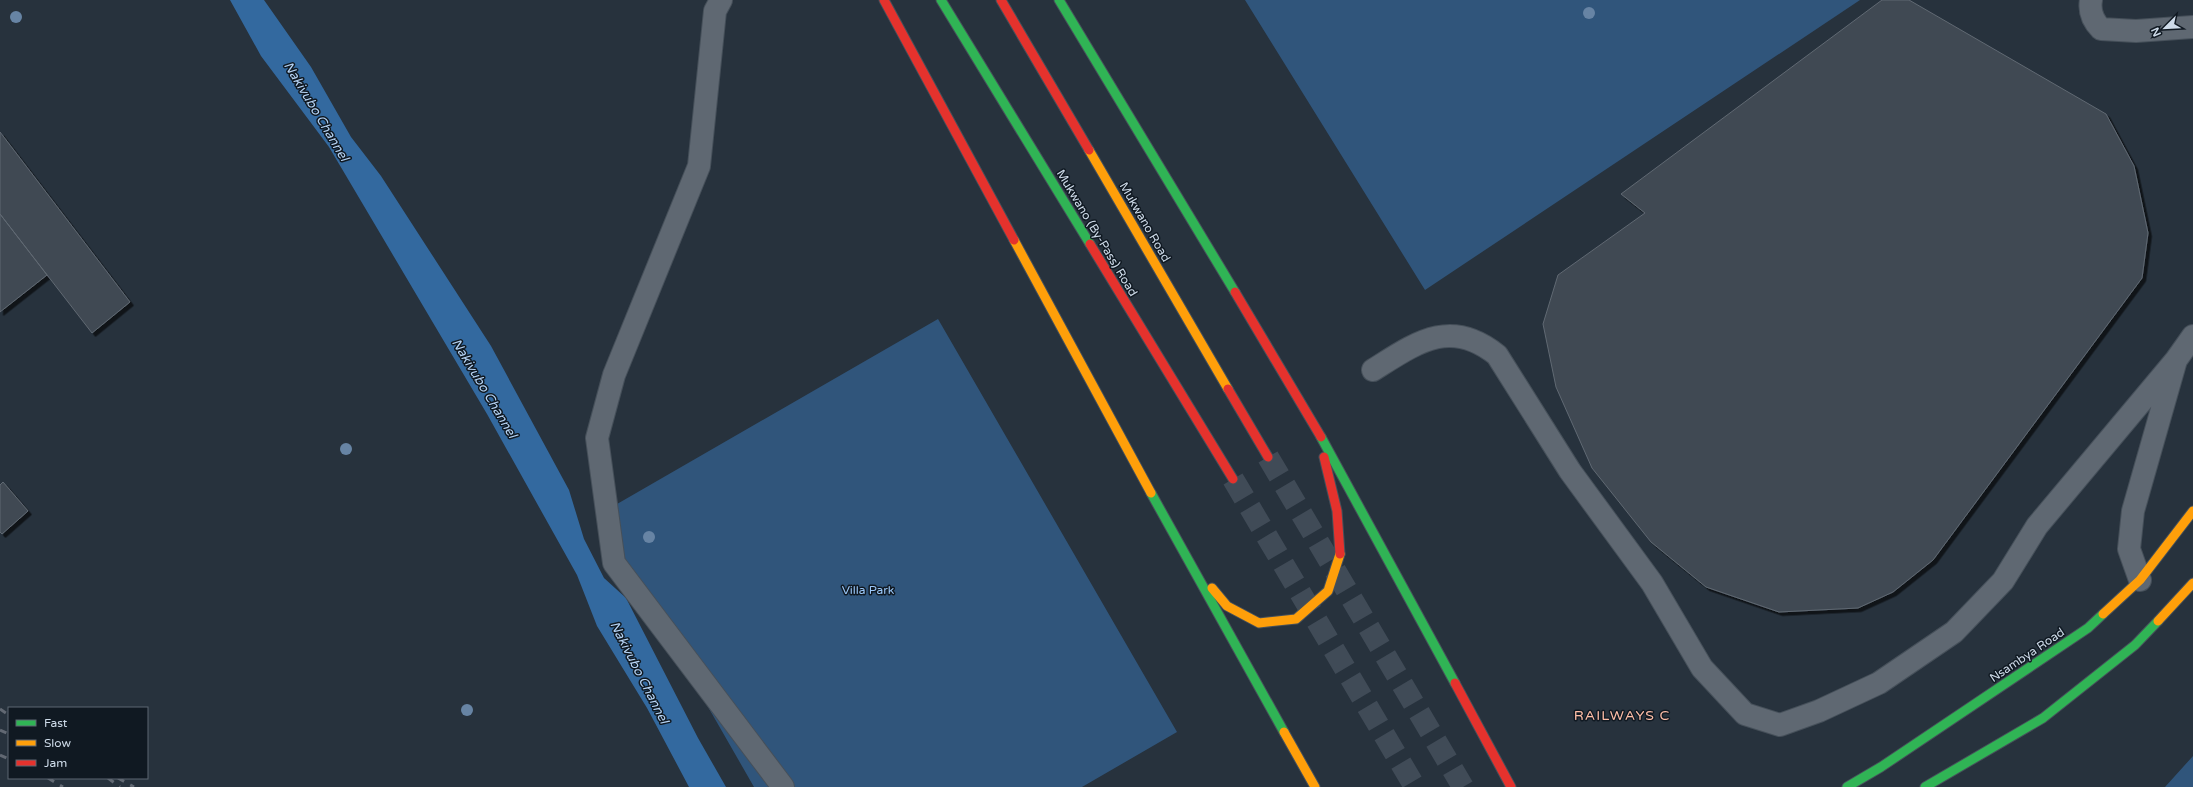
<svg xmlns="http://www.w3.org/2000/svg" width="2193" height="787" font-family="'Varela Round',sans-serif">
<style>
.green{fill:#30557b}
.water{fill:#33699f}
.building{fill:#404952;stroke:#606973;filter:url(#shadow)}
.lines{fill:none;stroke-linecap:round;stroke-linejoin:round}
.highway-tunnel{stroke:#404b57;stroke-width:22;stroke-dasharray:22 11;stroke-linecap:butt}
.lane-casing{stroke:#46505a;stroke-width:24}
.fast-casing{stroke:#46505a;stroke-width:11}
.slow-casing{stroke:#46505a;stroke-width:11}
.jam-casing{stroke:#46505a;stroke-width:11}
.lane{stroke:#5f6872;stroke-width:22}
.fast{stroke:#30b455;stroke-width:9}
.slow{stroke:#ff9f0a;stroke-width:9}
.jam{stroke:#e5322d;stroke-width:9}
.rail{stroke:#626973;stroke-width:3;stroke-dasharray:7 7;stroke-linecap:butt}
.tree{fill:#6784a4}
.labels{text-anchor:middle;stroke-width:3;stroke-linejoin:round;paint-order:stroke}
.street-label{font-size:12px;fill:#cedbe9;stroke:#101922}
.park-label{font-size:12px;fill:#9bc8f9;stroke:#101922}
.water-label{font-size:13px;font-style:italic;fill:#b5d3f4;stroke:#101922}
.quarter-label{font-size:14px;letter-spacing:1px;fill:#febea7;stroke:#101922}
</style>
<defs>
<filter id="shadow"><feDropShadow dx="3.5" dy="3.5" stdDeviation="0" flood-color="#0009"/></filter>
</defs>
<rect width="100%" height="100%" fill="#27323d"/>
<!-- green -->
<path class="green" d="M1245 0H1860L1425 290Z
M938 319 1177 732 1082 787H754L598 515Z
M2193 756V787H2165Z"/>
<!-- water -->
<path class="water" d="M230 0H264L311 67 351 137 381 176 491 346 569 490 584 539 604 578 626 598 698 738 726 787H689L647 708 597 626 577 575 487 414 329 147 261 56Z"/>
<!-- building -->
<path class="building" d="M1882 0H1909L2106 114 2134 166 2148 233 2142 278 1933 560 1893 592 1858 608 1779 612 1706 587 1651 542 1592 468 1556 387 1543 324 1558 275 1645 213 1621 194Z
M0 132 130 302 92 333 0 214Z
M0 214 47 275 0 312Z
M3 482 28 511 2 534 0 532V485Z"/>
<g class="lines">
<!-- highway-tunnel -->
<path class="highway-tunnel" d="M1268 457 1463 787
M1233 479 1415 787"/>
<defs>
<path id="lane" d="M721 0 715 11 699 166 614 375 597 438 614 563 783 787
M2091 0C2089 11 2093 21 2101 29L2136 31 2193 27
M1373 370C1416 343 1450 317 1497 355L1570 471 1652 583 1702 668 1745 714 1780 725 1819 711 1879 683 1954 632 2003 581 2037 526 2176 360
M2140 580 2129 549 2133 511 2176 360 2193 336"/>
<path id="fast" d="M941 0 1090 244
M1059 0 1235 292
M1321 437 1455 683
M1151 493 1284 732
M1847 787 1881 767 2088 628 2103 614
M1925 787 2043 718 2135 645 2158 621"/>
<path id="slow" d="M1089 150 1228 389
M1014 240 1151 493
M1212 588 1227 606 1259 623 1296 619 1328 591 1340 554
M2103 614 2140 580 2193 511
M2158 621 2193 583
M1284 732 1315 787"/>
<path id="jam" d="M884 0 1014 240
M1001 0 1089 150
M1090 244 1233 479
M1235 292 1321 437
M1228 389 1268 457
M1324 457 1337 511 1340 554
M1455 683 1511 787"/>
</defs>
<!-- lane casing -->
<use href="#lane" class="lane-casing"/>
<!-- fast casing -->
<use href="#fast" class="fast-casing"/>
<!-- slow casing -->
<use href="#slow" class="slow-casing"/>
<!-- jam casing -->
<use href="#jam" class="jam-casing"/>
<!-- lane -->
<use href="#lane" class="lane"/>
<!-- fast -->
<use href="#fast" class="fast"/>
<!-- slow -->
<use href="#slow" class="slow"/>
<!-- jam -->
<use href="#jam" class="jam"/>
<!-- rail -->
<path class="rail" d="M0 709 9 715
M0 730 9 734
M0 755 9 759
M48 778 63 787
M108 778 120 787
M118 778 134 787"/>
</g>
<!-- trees -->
<g class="tree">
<circle cx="1589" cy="13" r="6"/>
<circle cx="16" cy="17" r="6"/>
<circle cx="346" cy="449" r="6"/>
<circle cx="649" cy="537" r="6"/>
<circle cx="467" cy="710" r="6"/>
</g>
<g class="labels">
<!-- street labels -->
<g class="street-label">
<text transform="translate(1145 222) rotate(60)" y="4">Mukwano Road</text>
<text transform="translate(1097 233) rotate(59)" y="4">Mukwano (By-Pass) Road</text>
<text transform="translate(2027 655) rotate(-34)" y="4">Nsambya Road</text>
</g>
<!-- park labels -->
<g class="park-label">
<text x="868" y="594">Villa Park</text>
</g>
<!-- water labels -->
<g class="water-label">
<text transform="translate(317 111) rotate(59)" y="5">Nakivubo Channel</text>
<text transform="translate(485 388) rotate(59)" y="5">Nakivubo Channel</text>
<text transform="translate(640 672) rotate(63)" y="5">Nakivubo Channel</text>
</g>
<!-- quarter labels -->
<g class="quarter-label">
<text x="1622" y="720">RAILWAYS C</text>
</g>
</g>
<!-- legend -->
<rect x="8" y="707" width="140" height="72" fill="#101922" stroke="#5c6772"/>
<rect x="16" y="720" width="20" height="6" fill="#30b455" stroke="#5c6772"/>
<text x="44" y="727" font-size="12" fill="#cedbe9">Fast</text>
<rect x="16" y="740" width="20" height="6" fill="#ff9f0a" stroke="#5c6772"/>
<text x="44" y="747" font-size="12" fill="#cedbe9">Slow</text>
<rect x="16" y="760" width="20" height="6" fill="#e5322d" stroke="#5c6772"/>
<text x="44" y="767" font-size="12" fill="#cedbe9">Jam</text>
<!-- north arrow -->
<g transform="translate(2165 28) rotate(246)" stroke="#101922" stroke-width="3" paint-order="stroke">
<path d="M0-3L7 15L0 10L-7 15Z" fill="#cedbe9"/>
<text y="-6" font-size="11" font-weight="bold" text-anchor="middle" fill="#cedbe9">N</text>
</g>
</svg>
